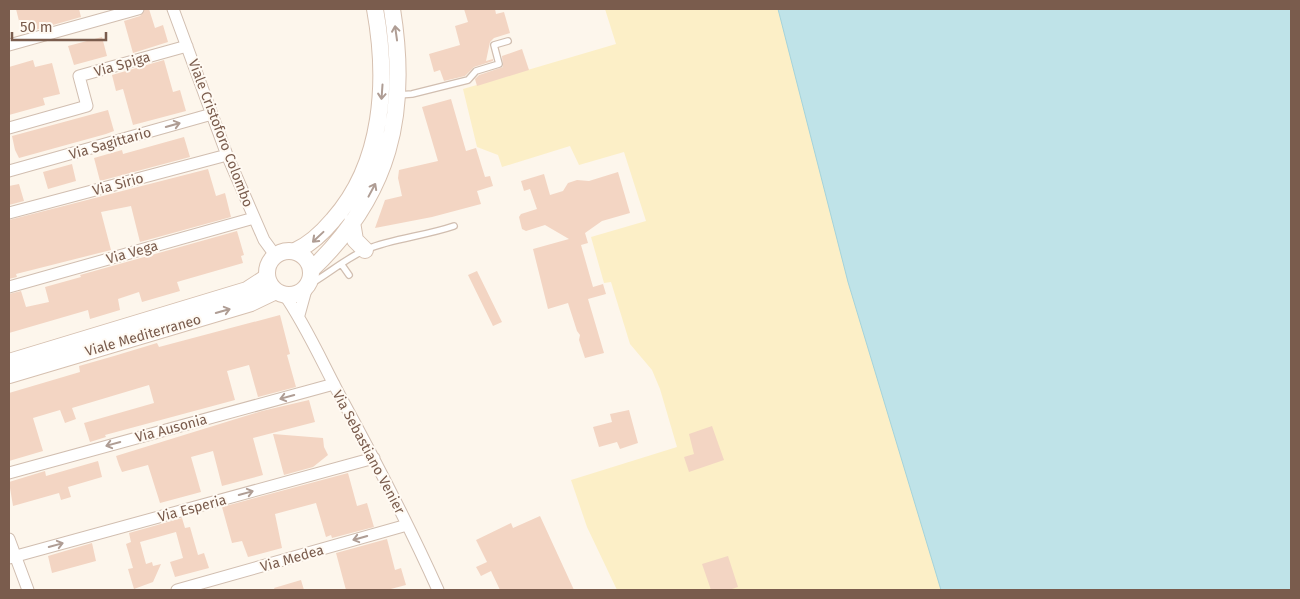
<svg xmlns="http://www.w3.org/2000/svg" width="1300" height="599" font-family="'Fira Sans',sans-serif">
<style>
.sand{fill:#fcefc7}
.water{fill:#bfe3e8;stroke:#a5d3da}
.building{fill:#f3d5c3}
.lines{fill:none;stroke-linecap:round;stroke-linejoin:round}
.lane-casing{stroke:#d1beb0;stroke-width:8}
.street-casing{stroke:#d1beb0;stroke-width:13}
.secondary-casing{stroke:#d6c0b0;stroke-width:18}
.lane{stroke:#fff;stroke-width:5.5}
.street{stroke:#fff;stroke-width:11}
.secondary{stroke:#fff;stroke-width:16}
.oneway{stroke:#af9d94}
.labels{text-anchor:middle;stroke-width:4;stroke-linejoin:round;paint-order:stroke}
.street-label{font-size:14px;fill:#7a5c4d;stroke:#fffaf3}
</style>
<rect width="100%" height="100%" fill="#fdf6ec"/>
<!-- sand -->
<path class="sand" d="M605 9H790L955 590H617L587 527 571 480 677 447 660 389 652 370 630 344 611 282 604 283 591 237 646 221 624 152 579 165 570 146 502 167 498 155 477 147 463 89 616 44Z"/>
<!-- water -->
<path class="water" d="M778 9H1291V590H941L848 282Z"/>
<!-- building -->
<path class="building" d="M16 9H79L81 17 25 33 23 28 21 29Z
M145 9H149L155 28 163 25 168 42 133 53 124 21 140 16Z
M464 9H495L496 14 504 12 510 33 494 38 490 42 486 61 493 59V61L474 67 465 76 444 81 440 70 434 72 429 54 460 45 455 26 468 22Z
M102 37 107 56 74 65 68 46Z
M522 49 529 70 477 86 475 79 479 75 503 67 502 56Z
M33 60 35 67 52 63 60 94 43 98 45 105 9 115V67Z
M164 60 173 92 180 90 186 111 133 125 123 89 116 91 112 75Z
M451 99 466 151 476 148 485 177 490 176 493 186 477 191 481 204 432 217 375 228 385 200 402 196 398 178 399 170 438 161 422 107Z
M108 110 114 131 106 134 19 158 15 150 12 136Z
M184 137 190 157 100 181 94 158 122 150 123 154Z
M72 164 76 181 48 189 43 172Z
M208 169 216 196 225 193 231 217 140 242 131 206 101 212 111 250 16 274 17 277 9 279V220Z
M618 172 630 213 602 221 585 233 588 243 581 245 593 287 603 284 606 294 588 299 604 353 585 358 579 340 580 335 577 331 568 303 548 309 533 249 569 239 545 225 526 231 522 229 519 217 521 214 537 209 530 189 524 191 521 181 544 174 550 195 563 191 568 183 577 180 589 181Z
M19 184 24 201 9 205V186Z
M237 231 244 255 241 256 243 263 177 282 180 291 142 302 139 292 118 299 120 310 90 319 88 310 9 333V294L21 291 26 307 49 302 45 287 81 277 80 275Z
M477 271 502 322 493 326 468 275Z
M280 315 290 354 287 355 296 387 258 397 249 365 227 371 235 400 105 435 106 437 90 442 84 423 154 403 149 385 72 408 76 419 65 423 60 410 33 418 43 451 9 461V393L80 372 79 366 114 356 157 343 159 347Z
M309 400 315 422 253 438 263 475 222 486 213 451 191 457 201 492 160 503 148 465 122 472 119 465 116 456 262 411Z
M629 410 638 443 620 449 617 442 599 447 593 427 612 422 610 414Z
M712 426 724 460 689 472 684 457 694 454 689 434Z
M273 434 323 438 324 447 328 455 313 467 284 475Z
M98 461 102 477 68 487 71 497 61 500 59 493 13 506 9 482 45 471 46 476Z
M348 473 357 506 367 503 374 527 332 538 331 535 326 537 316 503 275 514 282 548 248 557 242 541 232 543 222 507Z
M540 516 574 590H500L491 571 481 576 476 567 487 562 476 540 511 523 513 528Z
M182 518 185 528 190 527 198 555 204 553 209 568 175 577 170 562 183 558 176 532 140 542 146 564 152 562 153 566 161 564 153 582 134 589 128 569 133 568 126 544 131 542 129 533Z
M387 539 395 570 401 568 406 585 387 590H346L336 553Z
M92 543 96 561 52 573 48 556Z
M728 556 738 587 729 590H711L702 564Z
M301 580 304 590H275L274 588Z"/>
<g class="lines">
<defs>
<path id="lane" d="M398 95 412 94 468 80 476 71 499 64 494 45 508 41
M342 265 349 275
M307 286C327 275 346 258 367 249 395 238 425 236 454 226"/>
<path id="street" d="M173 9 227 155 264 240 275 255
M9 45 138 9
M9 128 87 106 79 76 187 46
M9 171 212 114
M9 213 227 155
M9 287 254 218
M284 294C305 324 321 360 339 394 374 458 408 523 438 590
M299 315 307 286
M9 473 334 384
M9 539 28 590
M9 558 374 458
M177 590 407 525"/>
<path id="secondary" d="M352 222 355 240 365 250
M267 273a22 22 0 1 1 44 0a22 22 0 1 1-44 0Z
M295 251C311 244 322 233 333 220 384 163 388 80 375 9
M311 270C390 195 409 114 392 9
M9 362 247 290 267 277
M9 375 251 303 276 291"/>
</defs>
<!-- lane casing -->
<use href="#lane" class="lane-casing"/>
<!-- street casing -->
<use href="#street" class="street-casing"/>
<!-- secondary casing -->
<use href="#secondary" class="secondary-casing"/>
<!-- lane -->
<use href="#lane" class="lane"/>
<!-- street -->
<use href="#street" class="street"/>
<!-- secondary -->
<use href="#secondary" class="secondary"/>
</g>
<!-- one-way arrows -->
<defs><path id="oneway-shaft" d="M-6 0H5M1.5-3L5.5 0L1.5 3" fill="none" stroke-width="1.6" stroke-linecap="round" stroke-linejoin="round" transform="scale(1.25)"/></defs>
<g class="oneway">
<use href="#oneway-shaft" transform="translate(396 33) rotate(-98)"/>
<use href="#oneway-shaft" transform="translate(382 92) rotate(94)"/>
<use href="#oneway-shaft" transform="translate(173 125) rotate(-16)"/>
<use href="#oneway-shaft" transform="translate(372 190) rotate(-62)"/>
<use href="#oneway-shaft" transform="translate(318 237) rotate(137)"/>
<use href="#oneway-shaft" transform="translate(223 311) rotate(-16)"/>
<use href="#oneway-shaft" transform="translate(287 397) rotate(165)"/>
<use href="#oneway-shaft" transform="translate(113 444) rotate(165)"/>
<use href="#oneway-shaft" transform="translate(246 493) rotate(-15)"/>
<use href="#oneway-shaft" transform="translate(360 538) rotate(164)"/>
<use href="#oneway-shaft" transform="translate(56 545) rotate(-15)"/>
</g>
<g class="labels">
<!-- street labels -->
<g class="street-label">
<text transform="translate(122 64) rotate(-16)" y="5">Via Spiga</text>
<text transform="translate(221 133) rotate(69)" y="5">Viale Cristoforo Colombo</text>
<text transform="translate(110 143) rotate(-16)" y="5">Via Sagittario</text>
<text transform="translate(118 184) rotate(-15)" y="5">Via Sirio</text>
<text transform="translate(132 252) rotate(-16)" y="5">Via Vega</text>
<text transform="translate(143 335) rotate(-16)" y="5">Viale Mediterraneo</text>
<text transform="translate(171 428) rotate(-15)" y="5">Via Ausonia</text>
<text transform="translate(369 452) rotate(62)" y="5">Via Sebastiano Venier</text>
<text transform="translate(192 508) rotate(-15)" y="5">Via Esperia</text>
<text transform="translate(292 558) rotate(-16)" y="5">Via Medea</text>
</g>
</g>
<!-- border -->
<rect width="1300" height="599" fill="none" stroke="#7a5c4d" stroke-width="20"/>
<!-- scale -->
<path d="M12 32v8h94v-8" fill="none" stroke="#7a5c4d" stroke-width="2.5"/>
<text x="20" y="32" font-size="15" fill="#7a5c4d" stroke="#fffaf3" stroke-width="4" paint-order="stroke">50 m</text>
</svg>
